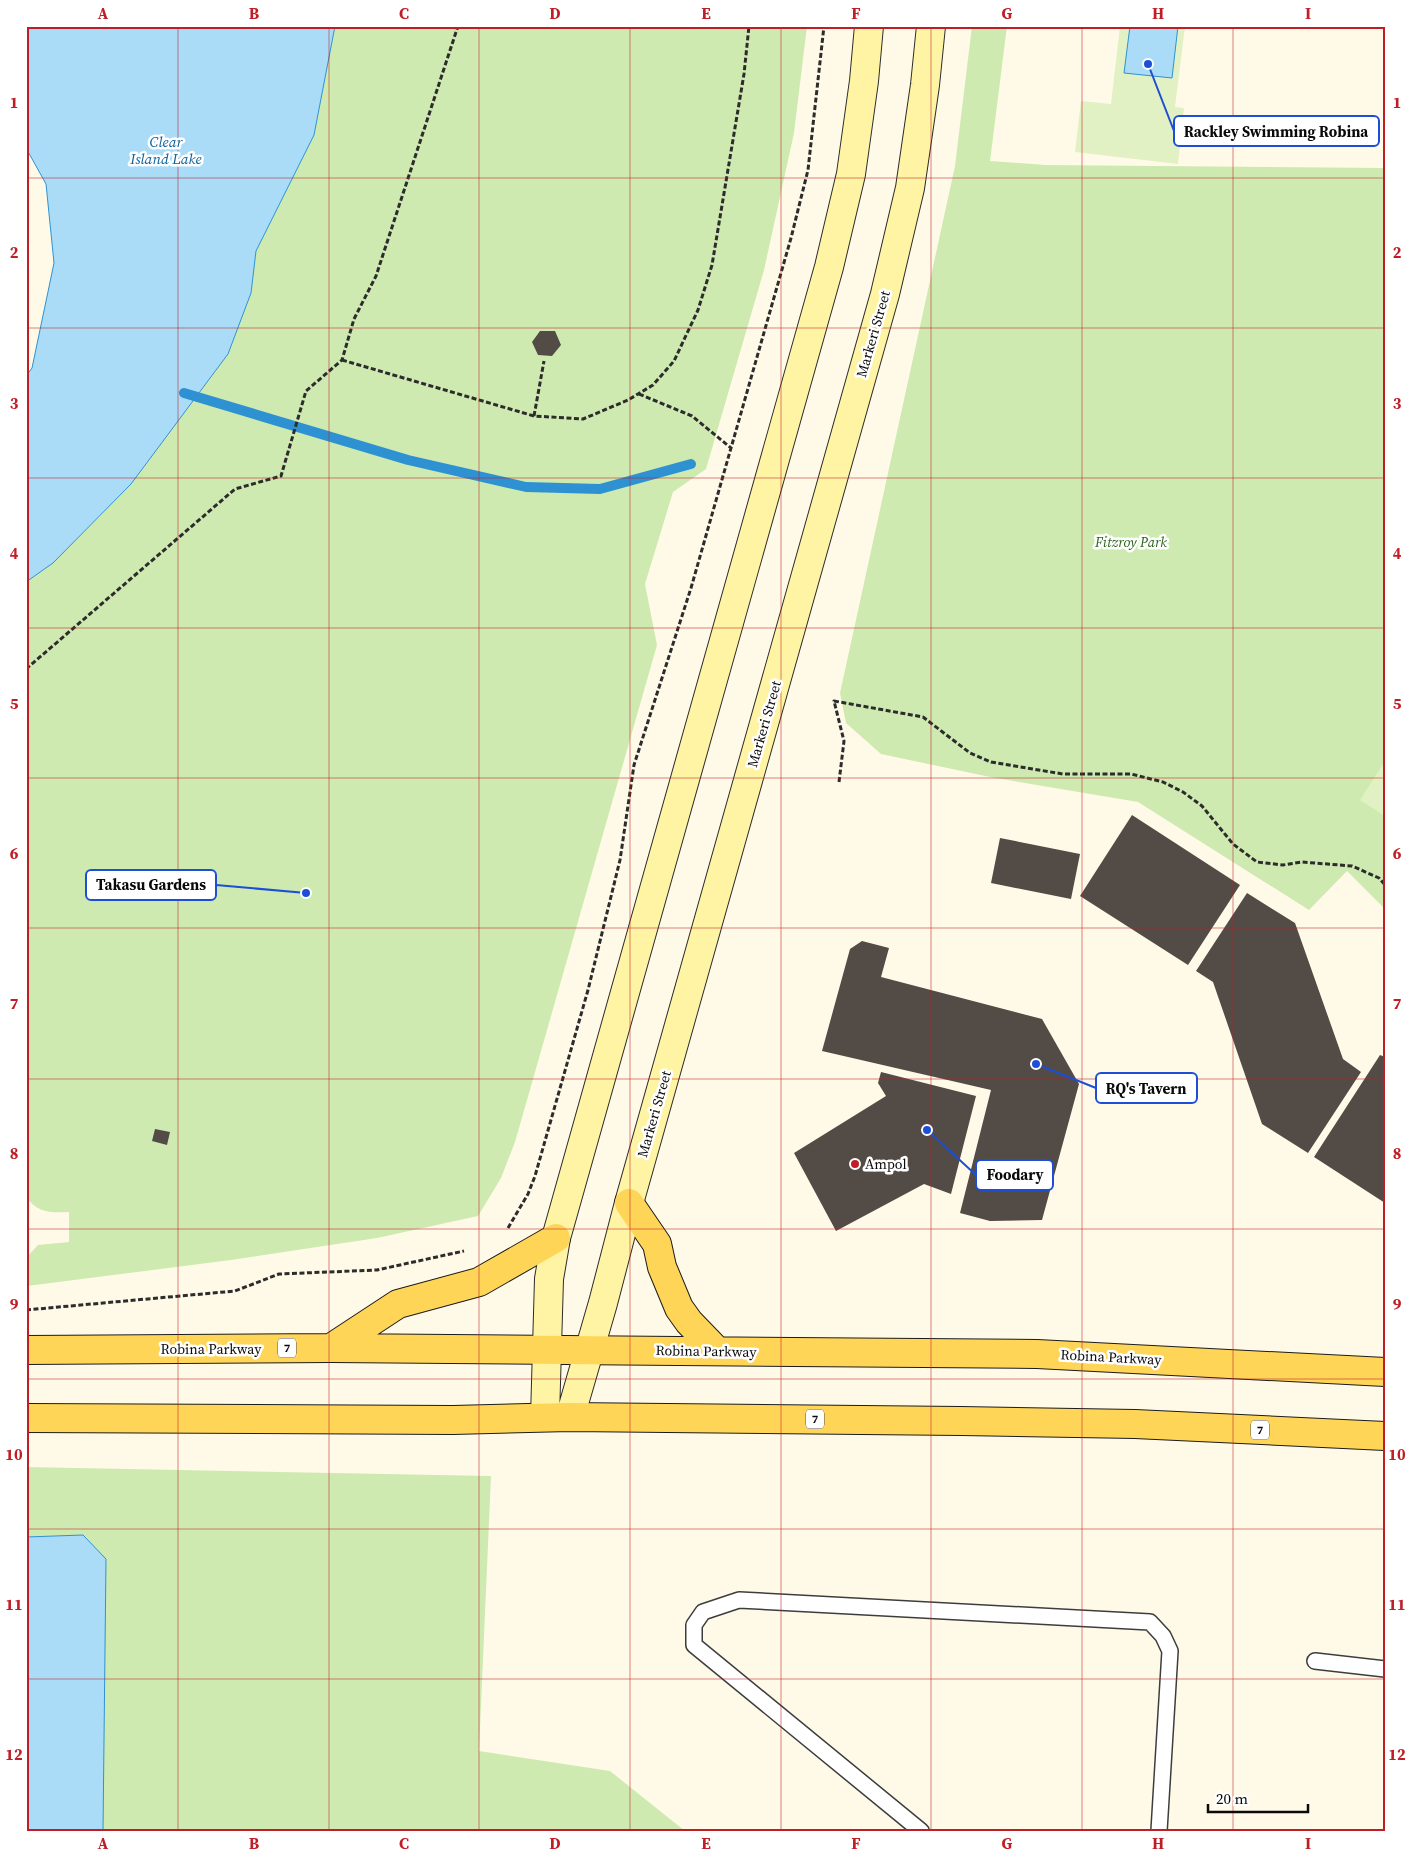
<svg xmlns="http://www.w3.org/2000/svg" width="1411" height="1857" font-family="'Source Serif 4',serif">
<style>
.green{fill:#cfeab1}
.pitch{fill:#e1f1c3}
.water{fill:#aadcf8;stroke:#2e92d2}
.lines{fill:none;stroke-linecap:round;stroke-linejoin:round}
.stream{stroke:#2e92d2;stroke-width:10}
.building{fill:#534b46}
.lane-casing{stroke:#3d3d3d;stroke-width:18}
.secondary-casing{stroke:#2c2c2c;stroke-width:30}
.primary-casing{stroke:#1b1b1b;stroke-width:30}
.path{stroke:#2c2c2c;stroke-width:3;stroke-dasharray:5 2.5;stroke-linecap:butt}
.lane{stroke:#fff;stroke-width:15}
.secondary{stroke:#fff4a3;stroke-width:28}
.primary{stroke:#ffd558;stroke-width:28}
.grid{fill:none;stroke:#bf1e27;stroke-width:1;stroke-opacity:0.55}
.poi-dot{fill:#bf1e27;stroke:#fff;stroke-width:2}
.labels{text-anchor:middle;stroke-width:5;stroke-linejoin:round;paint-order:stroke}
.shield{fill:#fff;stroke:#545454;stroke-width:1}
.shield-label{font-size:12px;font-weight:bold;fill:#0a0a0a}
.street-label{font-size:14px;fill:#0a0a0a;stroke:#fff}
.park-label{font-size:14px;font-style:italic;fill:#296319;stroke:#fff}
.poi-label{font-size:14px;fill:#0a0a0a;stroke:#fff;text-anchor:start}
.water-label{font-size:15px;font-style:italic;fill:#10629f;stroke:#fff}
.leader{fill:none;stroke:#1d4ed8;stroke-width:2}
.callout-dot{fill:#1d4ed8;stroke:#fff;stroke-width:2}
.callout{fill:#fff;stroke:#1d4ed8;stroke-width:2}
.callout-label{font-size:15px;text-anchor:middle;font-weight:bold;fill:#0a0a0a}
.neatline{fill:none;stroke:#bf1e27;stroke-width:2}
.grid-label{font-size:16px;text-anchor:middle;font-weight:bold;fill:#bf1e27}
</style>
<rect width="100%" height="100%" fill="#fffae8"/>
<!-- green -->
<path class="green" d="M335 26H807L794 133 764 270 706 469 673 492 645 584 657 645 515 1142 501 1178 478 1216 377 1238 231 1260 27 1286 26 1258 38 1245 69 1242V1212C50 1213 38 1213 26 1197V582L53 563 131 484 228 354 251 293 256 251 314 135Z
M972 26H1007L990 161 1046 165 1385 168V909L1347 871 1309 910 1138 802 990 777 881 754 846 723 840 693 955 166Z
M26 1467 491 1476 479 1751 610 1771 685 1831H26Z"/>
<!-- pitch -->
<path class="pitch" d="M1120 26H1185L1175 107 1184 108 1178 164 1075 152 1081 101 1111 104Z
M1385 761V816L1360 800Z"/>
<!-- water -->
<path class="water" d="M26 26H335L314 135 256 251 251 293 228 354 131 484 53 563 26 582V376L32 368 54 263 46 184 26 148Z
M1130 26H1178L1172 78 1124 73Z
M83 1535 106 1559 103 1831H26V1537Z"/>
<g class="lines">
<!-- stream -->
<path class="stream" d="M184 393 408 460 526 487 600 489 691 464"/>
</g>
<!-- building -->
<path class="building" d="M540 331H555L561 345 552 356 538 355 532 342Z
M1132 815 1240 885 1188 965 1080 896Z
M1000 838 1080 854 1071 899 991 883Z
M1247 893 1295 923 1343 1059 1361 1072 1308 1153 1262 1124 1213 982 1196 971Z
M862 941 889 948 881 977 1042 1019 1079 1084 1042 1220 990 1221 960 1213 991 1090 822 1051 850 949Z
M1380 1055 1385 1057V1203L1314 1157Z
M881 1072 976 1096 951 1194 924 1184 836 1231 794 1153 886 1096 878 1083Z
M155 1129 170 1132 167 1145 152 1141Z"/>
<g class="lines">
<defs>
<path id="lane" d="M1315 1661 1385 1669
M921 1831 694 1645V1625L703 1612 739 1600 1150 1622 1163 1636 1170 1651 1159 1831"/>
<path id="secondary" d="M545 1417 549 1279 556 1238 829 267 851 174 864 81 869 26
M570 1417 603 1303 629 1203 885 294 910 188 925 85 931 26"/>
<path id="primary" d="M629 1203 657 1244 662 1267 679 1308 689 1322 717 1351
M331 1348 398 1304 479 1282 556 1238
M26 1350 331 1348 1037 1354 1385 1372
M26 1418 453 1420 570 1417 961 1421 1135 1424 1385 1436"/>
</defs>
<!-- lane casing -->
<use href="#lane" class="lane-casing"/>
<!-- secondary casing -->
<use href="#secondary" class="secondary-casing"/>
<!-- primary casing -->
<use href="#primary" class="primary-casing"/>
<!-- path -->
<path class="path" d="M342 360 534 416 583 419 628 400 653 385 674 361 698 310 712 265 744 74 749 26
M639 394 692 416 731 448
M534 416 544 361
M26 669 235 489 281 476 306 391 342 360 354 319 376 276 458 26
M839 782 844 741 834 701 923 717 970 753 991 762 1063 774H1131L1163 782 1183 792 1202 806 1233 844 1257 862 1283 865 1302 862 1352 866 1379 878 1385 885
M508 1228 528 1194 535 1176 588 990 620 860 634 765 691 588 791 238 808 170 824 26
M26 1310 235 1291 279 1274 377 1270 464 1251"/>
<!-- lane -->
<use href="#lane" class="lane"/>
<!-- secondary -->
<use href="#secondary" class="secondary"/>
<!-- primary -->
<use href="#primary" class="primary"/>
</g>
<!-- grid -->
<path class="grid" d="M178 26V1831M329 26V1831M479 26V1831M630 26V1831M781 26V1831M931 26V1831M1082 26V1831M1233 26V1831M26 178H1385M26 328H1385M26 478H1385M26 628H1385M26 778H1385M26 928H1385M26 1079H1385M26 1229H1385M26 1379H1385M26 1529H1385M26 1679H1385"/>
<!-- markers -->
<circle class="poi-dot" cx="855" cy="1164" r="5"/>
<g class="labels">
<!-- shield labels -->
<g class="shield">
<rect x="278" y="1338.5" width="18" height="19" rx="4"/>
<rect x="806" y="1409.5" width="18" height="19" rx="4"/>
<rect x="1251" y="1420.5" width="18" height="19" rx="4"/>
</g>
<g class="shield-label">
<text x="287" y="1352">7</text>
<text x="815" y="1423">7</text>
<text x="1260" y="1434">7</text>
</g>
<!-- street labels -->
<g class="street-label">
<text transform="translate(873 334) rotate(-74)" y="5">Markeri Street</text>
<text transform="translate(764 724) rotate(-74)" y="5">Markeri Street</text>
<text transform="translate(654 1114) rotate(-74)" y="5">Markeri Street</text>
<text x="211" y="1354">Robina Parkway</text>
<text transform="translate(706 1351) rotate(1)" y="5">Robina Parkway</text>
<text transform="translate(1111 1357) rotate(3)" y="5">Robina Parkway</text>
</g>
<!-- park labels -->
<g class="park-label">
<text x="1131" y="547">Fitzroy Park</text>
</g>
<!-- poi labels -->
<g class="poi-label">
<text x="865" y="1169">Ampol</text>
</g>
<!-- water labels -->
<g class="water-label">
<text x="166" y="147">Clear<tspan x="166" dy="17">Island Lake</tspan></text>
</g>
</g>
<!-- callouts -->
<path class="leader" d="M1148 64L1174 131M306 893L216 885M1036 1064L1096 1088M927 1130L976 1175"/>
<g class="callout-dot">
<circle cx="1148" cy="64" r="5"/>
<circle cx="306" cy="893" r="5"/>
<circle cx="1036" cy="1064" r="5"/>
<circle cx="927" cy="1130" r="5"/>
</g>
<g class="callout">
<rect x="1174" y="116" width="205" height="30" rx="5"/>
<rect x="86" y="870" width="130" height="30" rx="5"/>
<rect x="1096" y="1073" width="101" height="30" rx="5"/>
<rect x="976" y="1160" width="77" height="30" rx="5"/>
</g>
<g class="callout-label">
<text x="1276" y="137">Rackley Swimming Robina</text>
<text x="151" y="890">Takasu Gardens</text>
<text x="1146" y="1094">RQ's Tavern</text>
<text x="1015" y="1180">Foodary</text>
</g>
<!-- border -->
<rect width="1411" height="1857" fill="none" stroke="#ffffff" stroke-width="55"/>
<!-- scale -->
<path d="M1208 1804v8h100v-8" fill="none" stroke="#0a0a0a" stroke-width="2.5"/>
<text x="1216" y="1804" font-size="15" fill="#0a0a0a" stroke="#ffffff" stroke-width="4" paint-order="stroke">20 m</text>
<rect x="28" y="28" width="1356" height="1802" class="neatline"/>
<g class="grid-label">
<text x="103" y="19">A</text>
<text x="254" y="19">B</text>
<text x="404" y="19">C</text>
<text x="555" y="19">D</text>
<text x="706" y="19">E</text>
<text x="856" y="19">F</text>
<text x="1007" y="19">G</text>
<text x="1158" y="19">H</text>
<text x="1308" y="19">I</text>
<text x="14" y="108">1</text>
<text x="1397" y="108">1</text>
<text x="14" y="258">2</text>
<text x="1397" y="258">2</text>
<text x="14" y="409">3</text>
<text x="1397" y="409">3</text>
<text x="14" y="559">4</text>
<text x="1397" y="559">4</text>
<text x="14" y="709">5</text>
<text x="1397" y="709">5</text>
<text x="14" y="859">6</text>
<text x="1397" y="859">6</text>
<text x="14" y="1009">7</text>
<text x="1397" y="1009">7</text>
<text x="14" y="1159">8</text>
<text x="1397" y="1159">8</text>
<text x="14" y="1310">9</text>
<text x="1397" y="1310">9</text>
<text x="14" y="1460">10</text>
<text x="1397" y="1460">10</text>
<text x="14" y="1610">11</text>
<text x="1397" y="1610">11</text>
<text x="14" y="1760">12</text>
<text x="1397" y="1760">12</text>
<text x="103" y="1849">A</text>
<text x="254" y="1849">B</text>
<text x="404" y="1849">C</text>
<text x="555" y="1849">D</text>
<text x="706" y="1849">E</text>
<text x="856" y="1849">F</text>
<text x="1007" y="1849">G</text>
<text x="1158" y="1849">H</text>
<text x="1308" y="1849">I</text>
</g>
</svg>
